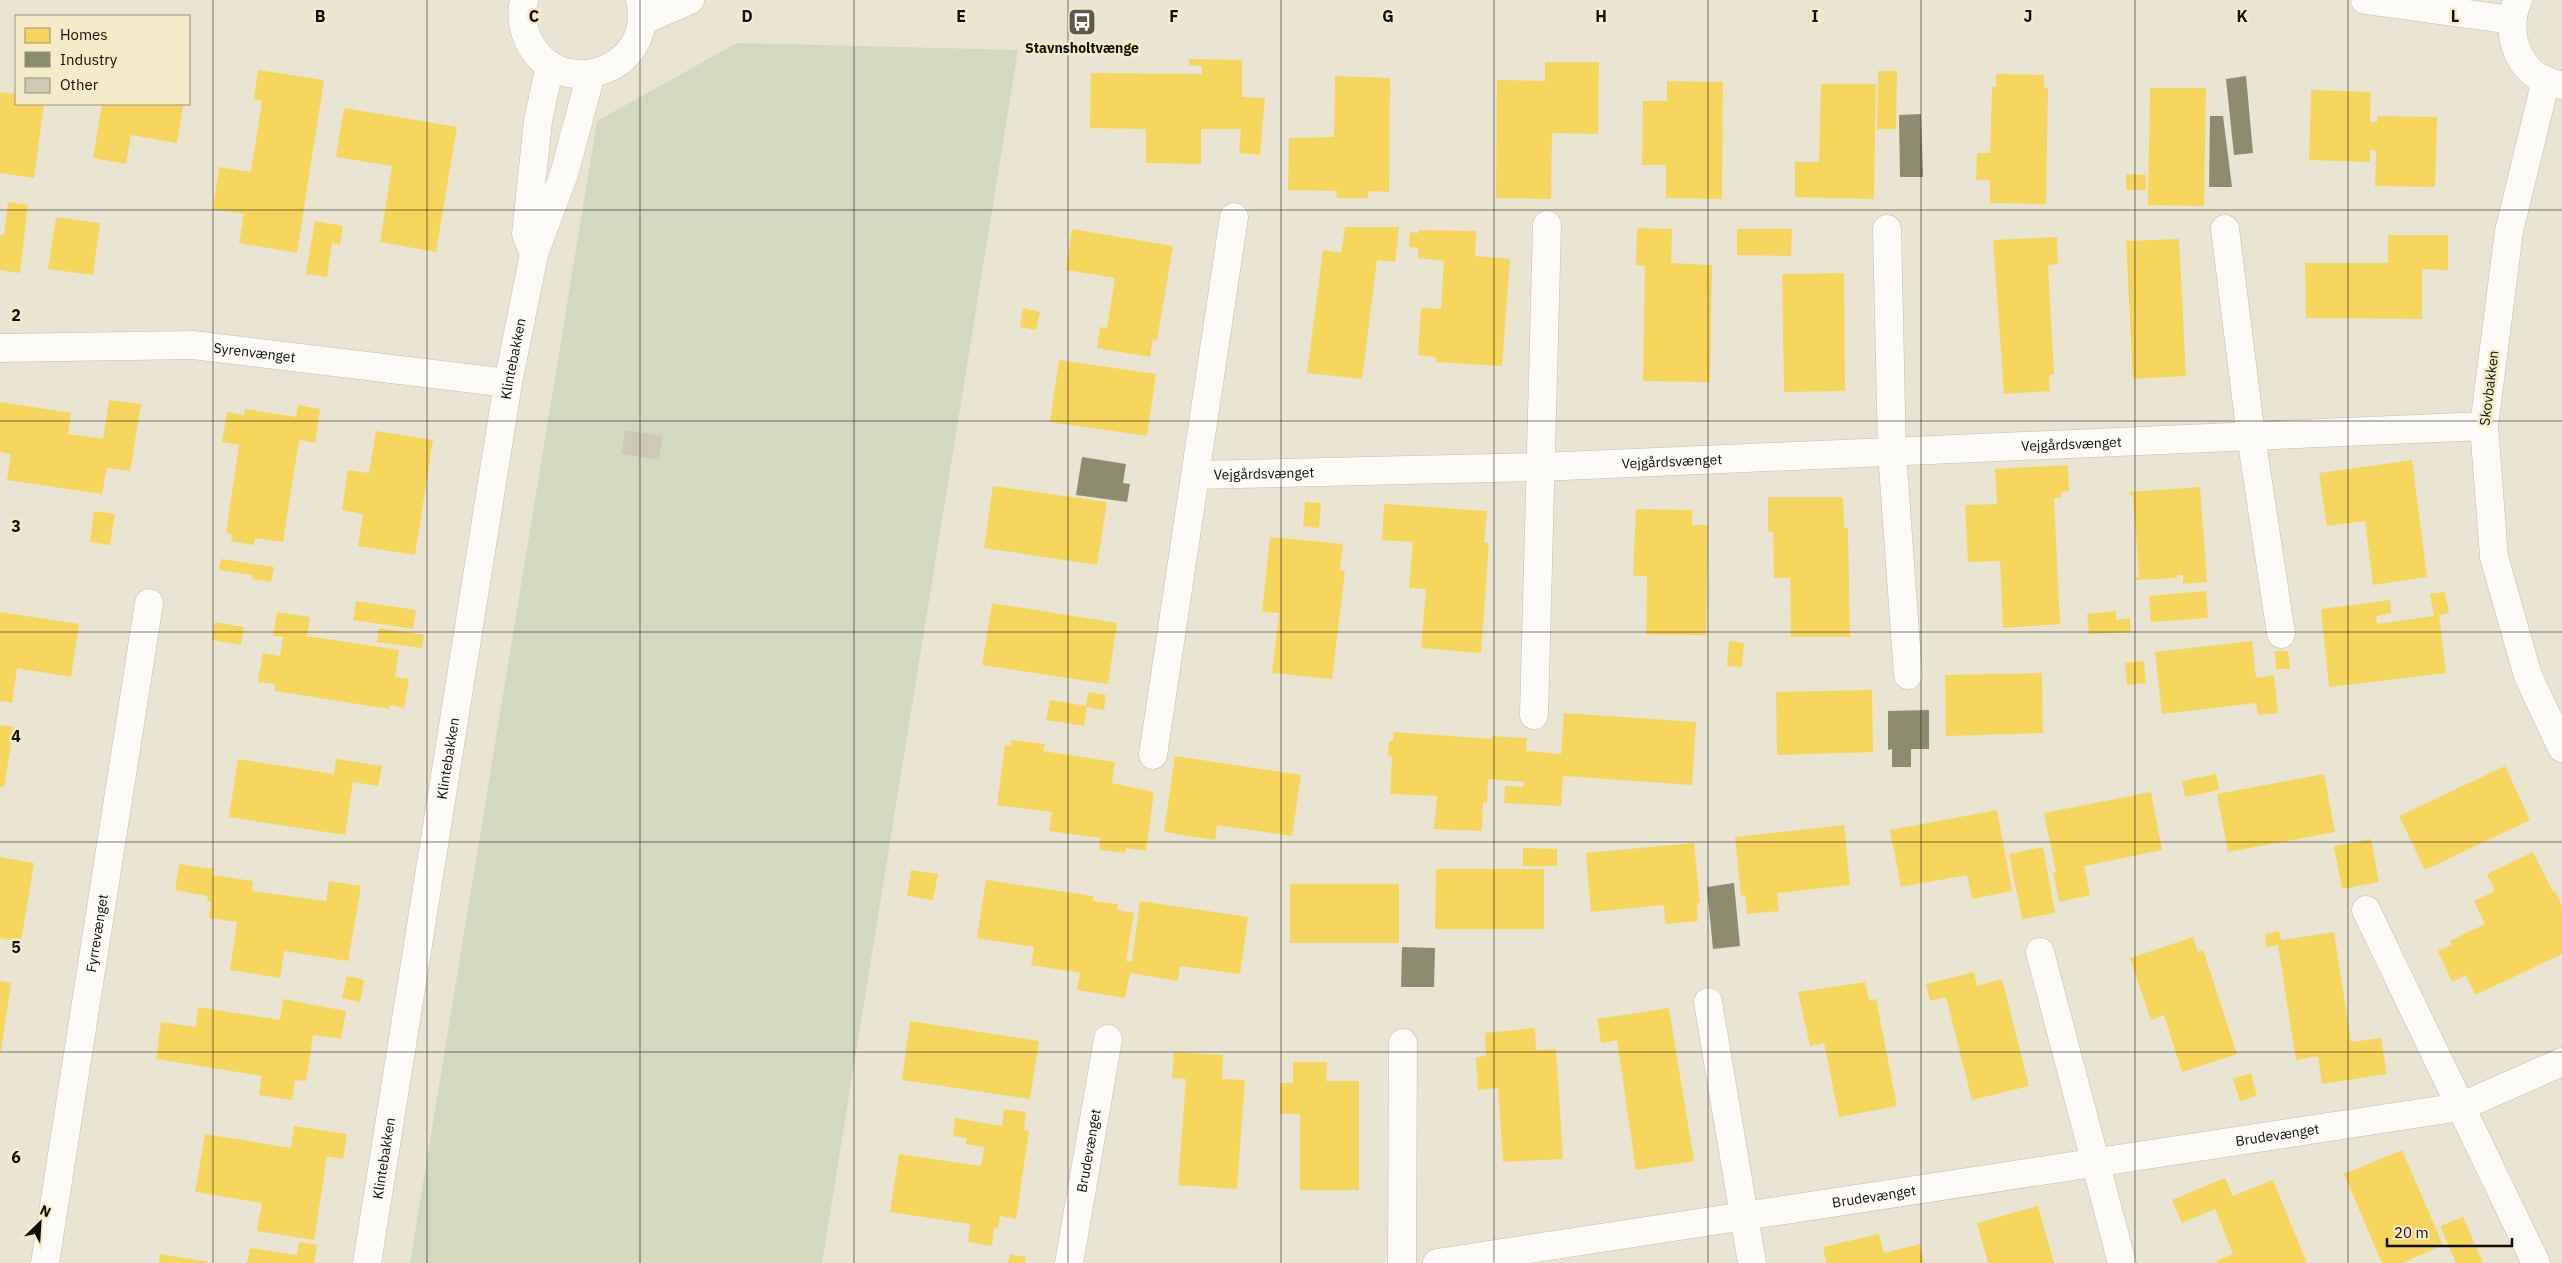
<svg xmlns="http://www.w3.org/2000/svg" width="2562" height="1263" font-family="'IBM Plex Sans',sans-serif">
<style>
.green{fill:#d2d9be}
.homes{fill:#f6d55c}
.industry{fill:#8c8c6e}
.building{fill:#cec9b5}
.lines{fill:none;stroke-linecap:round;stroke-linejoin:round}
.street-casing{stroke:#c1bdae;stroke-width:29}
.secondary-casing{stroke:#c1bdae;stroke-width:29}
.street{stroke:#fcfbf8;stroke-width:28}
.secondary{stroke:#fcfbf8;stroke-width:28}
.grid{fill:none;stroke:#100d03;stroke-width:1;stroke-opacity:0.55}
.labels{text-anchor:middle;stroke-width:5;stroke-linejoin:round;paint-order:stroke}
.poi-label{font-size:14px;font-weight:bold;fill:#100d03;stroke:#f5ebc8}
.street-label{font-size:14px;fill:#100d03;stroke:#f5ebc8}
.grid-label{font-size:16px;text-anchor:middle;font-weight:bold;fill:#100d03;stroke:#f5ebc8;stroke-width:5;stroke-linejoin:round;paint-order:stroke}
</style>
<rect width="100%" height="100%" fill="#eae5d2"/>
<!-- green -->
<path class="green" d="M737 43 1018 50 822 1263H410L597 121Z"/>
<!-- homes -->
<path class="homes" d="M1189 59 1242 60V97L1265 98 1260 155 1239 153 1241 129H1201V164L1146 163V129L1090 128 1091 73 1202 74V66L1189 65Z
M1545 62H1599L1598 134 1552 133 1551 199 1496 198 1497 80 1545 81Z
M258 70 324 80 297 253 239 243 244 214 213 209 219 167 251 172 262 101 254 99Z
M1878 71H1897L1896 129H1877Z
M1996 74 2044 75V87L2048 88 2046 204 1990 203V180H1976L1977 153H1990L1992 87H1996Z
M1335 76 1390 78 1389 192 1368 191V198H1336L1337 191 1288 190 1289 138 1334 137Z
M1667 81 1723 82 1722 199 1666 198V165H1642L1643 101H1667Z
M1821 84H1876L1874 199 1795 197V162H1819Z
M2150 88H2206L2204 206 2148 205Z
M2311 90 2371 92 2370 122H2377V116L2437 117 2435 187 2375 186 2376 151 2370 150V162L2309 160Z
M0 92 16 94V104H44L34 178 0 173Z
M102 104H183L177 143 131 135 126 164 93 158Z
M344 108 457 127 436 252 380 242 392 166 336 157Z
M2126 174 2146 175V190H2126Z
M8 202 28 205 20 273 0 270V235H4Z
M56 217 100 223 93 275 48 269Z
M315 221 343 226 340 245 332 243 327 277 306 274Z
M1345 227H1399L1395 262 1377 260 1362 379 1307 373 1323 250 1341 253Z
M1637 228 1672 229 1671 263 1712 265 1710 382 1643 381 1645 266 1636 265Z
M1072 229 1173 246 1157 340 1153 339 1150 357 1097 348 1100 327 1107 328 1115 278 1066 270Z
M1737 229H1792L1791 256 1737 255Z
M1419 230 1476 231 1475 256 1510 259 1502 366 1436 362V357L1418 355 1421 308 1441 309 1444 261 1418 258V248L1409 247 1410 232 1418 233Z
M2388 235H2448V270L2422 269V319L2306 318 2305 263H2388Z
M2057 237 2058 264 2048 265 2054 374 2049 375 2050 391 2004 394 1993 240Z
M2179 239 2186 376 2133 379 2126 241Z
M1844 273 1845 391 1784 392 1782 274Z
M1023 308 1040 312 1036 330 1020 327Z
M1059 360 1156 374 1147 436 1050 422Z
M109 400 141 404 130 471 107 468 102 494 7 480 11 454 0 452V402L71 413 68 434 103 439Z
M298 405 320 409 315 443 299 440 283 542 255 538 254 545 231 541 232 534 226 533 239 445 222 442 227 412 244 415 245 409 296 417Z
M376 431 433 440 415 555 358 546 363 514 342 510 348 470 369 473Z
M2412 460 2427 577 2373 585 2365 521 2327 526 2319 473Z
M2068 465 2069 491 2061 492V498H2054L2060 624 2003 628 2000 561 1968 562 1965 505 1997 504 1995 469Z
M993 486 1107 502 1097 565 984 548Z
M2200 487 2207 582 2183 584V575H2177V578L2136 580V577H2139L2133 495H2130L2129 492Z
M1768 497H1843L1844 528H1848L1850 637H1791L1790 578H1774L1773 531 1768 532Z
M1305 502 1321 503 1319 528 1303 526Z
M1384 504 1487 511 1484 543H1489L1481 653 1421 648 1426 589 1409 588 1413 542 1382 540Z
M1636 509 1692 510V525H1708L1706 635 1646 634 1647 576H1633Z
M94 511 115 514 110 545 90 542Z
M1270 537 1343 544 1340 570 1345 571 1332 679 1272 673 1279 613 1262 612Z
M221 559 274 567 271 582 252 579V575L219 570Z
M2206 591 2208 618 2151 622 2149 596Z
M2445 592 2449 613 2439 615 2446 673 2329 687 2321 609 2390 600 2391 613 2376 616 2377 624 2434 616 2430 594Z
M356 601 416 610 413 629 353 620Z
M992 603 1117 623 1108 684 982 665Z
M2116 611V620L2130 618 2131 632 2089 634 2087 614Z
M0 612 79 624 71 677 17 668 12 703 0 701Z
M277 612 310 617 307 636 399 650 395 677 409 679 404 708 390 705 389 709 275 691V684L258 682 263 653 280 656 283 637 273 636Z
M215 622 244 627 241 645 212 640Z
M379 628 424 635 422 648 377 642Z
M1729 641 1744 643 1742 667 1727 666Z
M2252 641 2256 678 2274 675 2278 713 2258 715 2256 703 2162 714 2155 652Z
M2275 651H2288L2290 669H2276Z
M2144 661 2146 683 2127 685 2125 663Z
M2042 673 2043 733 1946 736 1945 675Z
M1872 690 1873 752 1777 755 1776 692Z
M1088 692 1106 695 1104 710 1087 707 1084 726 1046 720 1050 700 1086 706Z
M1564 713 1696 722 1692 785 1563 776 1561 806 1504 803 1505 786 1523 787 1524 782 1488 779 1487 803H1483L1482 831 1434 829 1437 796 1390 794 1392 757 1388 756 1389 741H1393L1394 732 1492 739V736L1527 738 1526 751 1561 754Z
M0 725 14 727 4 787H0Z
M1012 740 1045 744 1043 751 1115 762 1112 783 1154 792 1146 851 1126 848 1125 853 1099 850 1100 838 1049 831 1052 812 997 805 1005 745H1011Z
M1175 756 1301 775 1292 836 1217 825 1215 840 1164 832Z
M238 759 334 774 336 759 382 766 378 786 353 782 345 835 229 817Z
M2505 766 2530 820 2425 870 2399 816Z
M2216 774 2219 790 2185 797 2182 781Z
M2324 774 2335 832 2228 852 2217 794Z
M2151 792 2162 850 2084 866 2090 895 2059 902 2053 872H2056L2044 813Z
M1997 810 2012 891 1972 899 1967 875 1901 887 1890 830Z
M1844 825 1850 885 1777 893 1779 911 1747 914 1745 895 1741 896 1735 837Z
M2371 839 2379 882 2342 889 2334 846Z
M1694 843 1700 903H1697L1698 921 1665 924 1664 905 1591 912 1586 853Z
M2043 847 2055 913 2022 919 2009 854Z
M1523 848 1557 849V866H1523Z
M2533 852 2553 892 2555 891 2562 905V954L2475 995 2466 975 2452 982 2438 951 2452 945 2450 941 2485 924 2474 901 2495 891 2487 874Z
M0 857 34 863 21 942 0 938Z
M179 864 213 869 212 875 253 881 252 891 326 901 329 881 361 886 348 961 284 951 280 978 230 970 237 922 209 918 211 902 207 901 208 896 175 890Z
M1436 869H1544V929H1435Z
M911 870 938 874 933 900 907 896Z
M986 880 1093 896V901L1118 904 1117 910 1134 913 1126 961H1132L1140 901 1248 917 1240 974 1180 966 1178 981 1130 973 1125 998 1077 990 1080 973 1031 965 1034 947 977 938Z
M1290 884H1399V943H1290Z
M2279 931 2281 940 2334 932 2351 1042 2381 1038 2387 1074 2322 1084 2318 1056 2296 1060 2278 945 2266 947 2265 934Z
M2193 937 2198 952 2203 950 2237 1054 2182 1072 2164 1015 2151 1020 2130 958Z
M1974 972 1977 986 2002 979 2029 1086 1972 1100 1946 997 1930 1001 1926 984Z
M347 976 364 980 360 1002 342 998Z
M0 981 11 983 1 1051H0Z
M1865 982 1869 1000 1876 999 1897 1106 1839 1117 1824 1043 1810 1046 1798 992Z
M283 999 346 1011 341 1039 313 1035 306 1081 295 1080 292 1100 259 1095 262 1076 156 1059 161 1022 196 1027 198 1007 280 1020Z
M1669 1008 1694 1161 1636 1170 1617 1040 1601 1043 1597 1019Z
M910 1021 1039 1041 1030 1099 902 1080Z
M1535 1028 1536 1050 1556 1049 1563 1159 1503 1162 1498 1088 1478 1090 1476 1057 1486 1056 1485 1033Z
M1174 1052 1223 1055 1222 1079 1245 1080 1237 1189 1178 1185 1186 1079 1172 1078Z
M1293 1062H1327L1326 1081H1359V1190H1300V1114H1280V1083H1293Z
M2251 1073 2257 1096 2240 1101 2233 1079Z
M1004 1109 1026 1112 1024 1130 1029 1131 1016 1219 1000 1216 998 1229 994 1228 992 1246 968 1242 970 1224 890 1212 899 1154 981 1166 984 1147 966 1144 967 1138 953 1136 955 1118 1002 1126Z
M294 1126 347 1134 343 1159 327 1156 314 1240 257 1231 262 1203 195 1192 205 1134 291 1148Z
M2402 1150 2443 1245 2402 1263H2382L2344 1174Z
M2225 1178 2233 1196 2273 1180 2307 1263H2217L2216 1261 2233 1254 2215 1209 2182 1223 2172 1200Z
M2038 1206 2054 1263H1988L1977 1223Z
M2463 1217 2483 1263H2456L2440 1226Z
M1879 1234 1884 1253 1920 1244 1924 1263H1826L1823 1247Z
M299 1242 317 1245 314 1263H247L250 1248 297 1255Z
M160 1254 208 1262V1263H159Z
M1010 1254 1026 1257 1025 1263H1008Z"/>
<!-- industry -->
<path class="industry" d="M2246 76 2253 153 2234 155 2226 79Z
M1921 114 1923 177H1900L1899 115Z
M2210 116H2223L2232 187H2209Z
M1082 457 1126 464 1123 483 1130 484 1127 502 1076 495Z
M1929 710V749H1911V767H1892V749L1888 750V711Z
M1734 883 1740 946 1713 949 1707 887Z
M1402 947 1435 948 1434 987H1401Z"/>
<!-- building -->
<path class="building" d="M625 430 663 436 659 460 621 454Z"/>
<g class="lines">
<defs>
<g id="street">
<path d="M2546 80 2509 231 2484 426 2494 557 2528 676 2562 748"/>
<path d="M1887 229 1892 452 1908 675"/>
<path d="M2225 229 2251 436 2281 634"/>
<path d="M534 254 526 234 538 121 550 65"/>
<path id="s1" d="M0 348 193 345 508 383"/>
<path id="s2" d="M1196 475 1541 467 2484 426"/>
<path d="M1534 715 1547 225"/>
<path d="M1153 755 1234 217"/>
<path d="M2366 910 2536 1263"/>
<path d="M2040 952 2122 1263"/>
<path d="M1708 1002 1752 1263"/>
<path id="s3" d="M45 1263 149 603"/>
<path id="s4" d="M367 1263 508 383 534 254 564 174 591 74"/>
<path id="s5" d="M1069 1263 1108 1039"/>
<path d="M1402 1263 1403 1043"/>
<path id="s6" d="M1437 1263 2460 1107 2562 1062"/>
</g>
<path id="secondary" d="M524 0C521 13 522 25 527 37 555 105 657 72 640 0
M2365 0 2512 20
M2518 0C2502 35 2521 81 2562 85
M642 21 690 0"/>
</defs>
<!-- street casing -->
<use href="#street" class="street-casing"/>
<!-- secondary casing -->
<use href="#secondary" class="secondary-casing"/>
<!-- street -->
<use href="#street" class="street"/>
<!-- secondary -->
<use href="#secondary" class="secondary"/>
</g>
<!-- grid -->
<path class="grid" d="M213 0V1263M427 0V1263M640 0V1263M854 0V1263M1068 0V1263M1281 0V1263M1494 0V1263M1708 0V1263M1921 0V1263M2135 0V1263M2348 0V1263M0 210H2562M0 421H2562M0 632H2562M0 842H2562M0 1052H2562"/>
<!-- icons -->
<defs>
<symbol id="bus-square" viewBox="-11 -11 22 22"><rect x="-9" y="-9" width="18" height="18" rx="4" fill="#5c594b" stroke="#f5ebc8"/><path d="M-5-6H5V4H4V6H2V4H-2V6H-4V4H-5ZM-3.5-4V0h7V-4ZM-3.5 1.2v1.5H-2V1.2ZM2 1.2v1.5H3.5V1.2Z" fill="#fff"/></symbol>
</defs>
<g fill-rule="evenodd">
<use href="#bus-square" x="1066" y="6" width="32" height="32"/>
</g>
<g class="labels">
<!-- poi labels -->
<g class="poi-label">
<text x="1082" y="53">Stavnsholtvænge</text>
</g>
<!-- street labels -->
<g class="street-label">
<text dy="5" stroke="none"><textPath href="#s1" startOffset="255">Syrenvænget</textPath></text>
<text dy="5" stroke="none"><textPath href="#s4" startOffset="916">Klintebakken</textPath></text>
<text transform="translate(2489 388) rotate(-83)" y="5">Skovbakken</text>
<text dy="5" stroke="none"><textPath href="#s2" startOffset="876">Vejgårdsvænget</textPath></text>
<text dy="5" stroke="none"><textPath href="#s2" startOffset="476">Vejgårdsvænget</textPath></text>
<text dy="5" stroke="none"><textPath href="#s2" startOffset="68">Vejgårdsvænget</textPath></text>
<text dy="5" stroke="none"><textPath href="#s4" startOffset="511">Klintebakken</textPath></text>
<text dy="5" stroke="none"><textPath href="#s3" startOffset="334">Fyrrevænget</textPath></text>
<text dy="5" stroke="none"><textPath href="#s6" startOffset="850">Brudevænget</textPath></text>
<text dy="5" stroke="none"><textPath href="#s5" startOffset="114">Brudevænget</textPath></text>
<text dy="5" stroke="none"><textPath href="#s4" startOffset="106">Klintebakken</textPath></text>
<text dy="5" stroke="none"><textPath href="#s6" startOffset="442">Brudevænget</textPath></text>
</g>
</g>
<g class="grid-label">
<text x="320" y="22">B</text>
<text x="534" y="22">C</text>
<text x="747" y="22">D</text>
<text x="961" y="22">E</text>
<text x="1174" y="22">F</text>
<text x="1388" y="22">G</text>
<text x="1601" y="22">H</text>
<text x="1815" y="22">I</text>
<text x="2028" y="22">J</text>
<text x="2242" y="22">K</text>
<text x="2455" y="22">L</text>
<text x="16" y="321">2</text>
<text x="16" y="532">3</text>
<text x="16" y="742">4</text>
<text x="16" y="953">5</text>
<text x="16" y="1163">6</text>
</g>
<!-- legend -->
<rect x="15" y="15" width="175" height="90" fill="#f5ebc8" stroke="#999279"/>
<rect x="25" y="28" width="25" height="15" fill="#f6d55c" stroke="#999279"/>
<text x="60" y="40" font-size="15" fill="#100d03">Homes</text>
<rect x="25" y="52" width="25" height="15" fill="#8c8c6e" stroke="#999279"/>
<text x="60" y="65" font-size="15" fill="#100d03">Industry</text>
<rect x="25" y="78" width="25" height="15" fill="#cec9b5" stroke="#999279"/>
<text x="60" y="90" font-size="15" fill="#100d03">Other</text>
<!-- north arrow -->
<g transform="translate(40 1223) rotate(25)" stroke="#f5ebc8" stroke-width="4" paint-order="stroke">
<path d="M0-4L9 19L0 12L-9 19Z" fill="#100d03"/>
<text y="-8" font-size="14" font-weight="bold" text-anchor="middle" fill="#100d03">N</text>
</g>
<!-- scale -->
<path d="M2387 1238v8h125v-8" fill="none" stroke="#100d03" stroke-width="2.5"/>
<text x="2394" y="1238" font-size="15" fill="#100d03" stroke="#f5ebc8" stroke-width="4" paint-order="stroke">20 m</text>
</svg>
